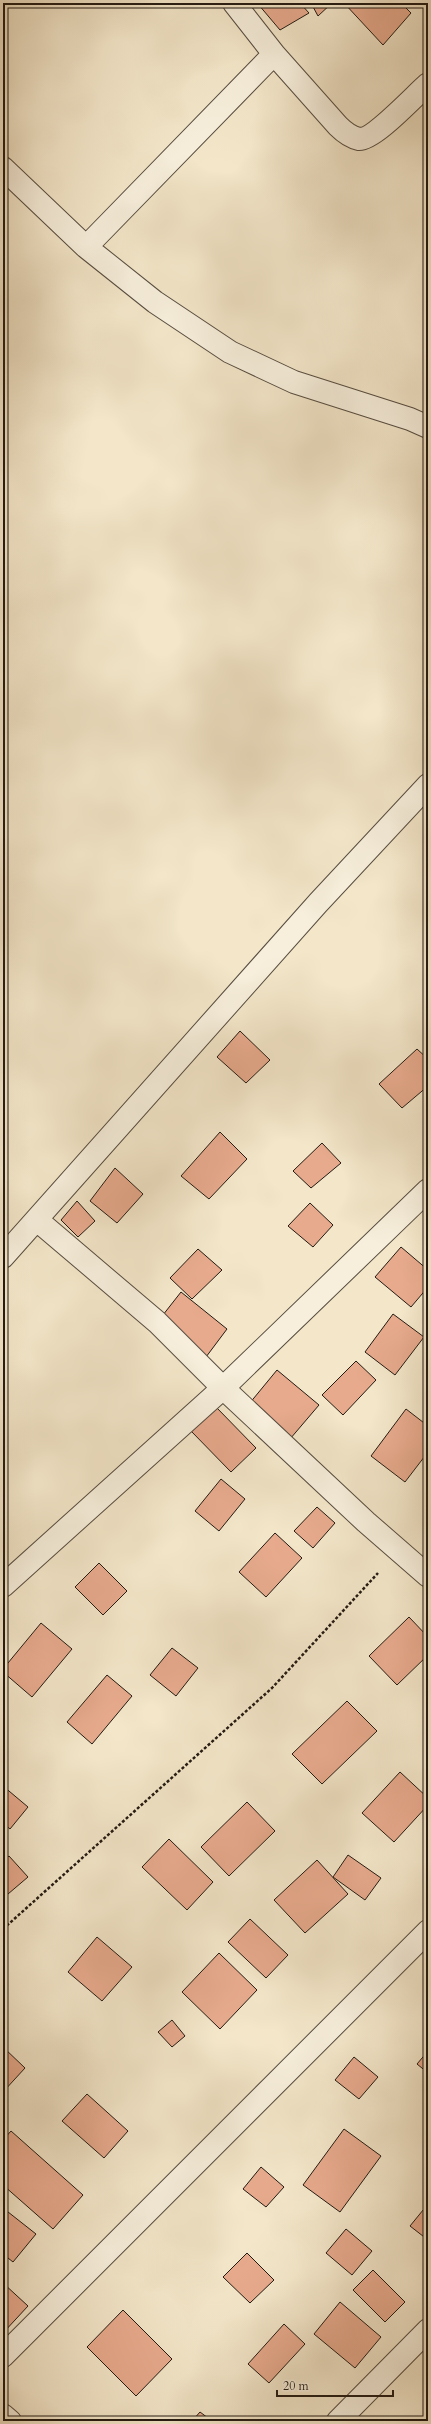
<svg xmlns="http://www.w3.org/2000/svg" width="431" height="2424" font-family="Cardo,serif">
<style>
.building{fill:#e7aa8d;stroke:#231a12}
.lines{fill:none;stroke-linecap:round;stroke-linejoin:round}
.street-casing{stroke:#574d40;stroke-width:24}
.path{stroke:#231a12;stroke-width:2.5;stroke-dasharray:3 2;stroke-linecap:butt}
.street{stroke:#f7efdc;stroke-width:22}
</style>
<rect width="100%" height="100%" fill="#f3e6c9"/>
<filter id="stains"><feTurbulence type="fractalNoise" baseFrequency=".005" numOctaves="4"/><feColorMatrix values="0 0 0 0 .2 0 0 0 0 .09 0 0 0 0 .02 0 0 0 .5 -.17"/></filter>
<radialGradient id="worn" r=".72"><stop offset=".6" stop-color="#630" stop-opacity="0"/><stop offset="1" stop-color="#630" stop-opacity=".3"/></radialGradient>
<!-- building -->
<path class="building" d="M260 3H300L309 13 280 30 258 4Z
M311 3H332L318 16Z
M344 3H401L411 13 383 45Z
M240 1031 270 1060 246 1083 217 1057Z
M417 1049 428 1059V1086L402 1108 379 1084Z
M220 1132 247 1159 209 1199 181 1176Z
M322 1143 341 1163 311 1188 293 1171Z
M115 1168 143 1194 117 1223 90 1201Z
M77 1201 95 1221 78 1237 61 1220Z
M310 1203 333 1225 313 1247 288 1226Z
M401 1247 428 1270V1287L411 1307 375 1277Z
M198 1249 222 1270 192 1299 170 1278Z
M181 1292 227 1329 206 1357 159 1320Z
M393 1314 424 1337 395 1375 365 1352Z
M356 1361 376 1380 343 1415 322 1395Z
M277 1370 319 1405 290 1439 249 1404Z
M216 1407 256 1448 231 1472 191 1431Z
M406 1409 428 1426V1452L405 1482 371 1456Z
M221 1479 245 1499 219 1531 195 1511Z
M317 1507 335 1523 313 1548 294 1531Z
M275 1533 302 1558 266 1597 239 1572Z
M99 1563 127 1591 103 1615 75 1587Z
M409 1617 428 1637V1655L397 1685 369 1656Z
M41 1623 72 1649 32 1697 3 1672V1669Z
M172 1648 198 1668 176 1696 150 1675Z
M107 1675 132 1696 92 1744 67 1722Z
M347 1701 377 1731 322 1784 292 1754Z
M400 1772 428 1798V1805L394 1842 362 1813Z
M3 1786 28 1807 10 1829 3 1823Z
M247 1802 275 1831 229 1876 201 1847Z
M169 1839 213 1882 187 1910 142 1867Z
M348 1855 381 1878 365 1900 333 1877Z
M9 1856 28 1877 8 1894 3 1888V1861Z
M317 1860 348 1894 305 1933 274 1900Z
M250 1919 288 1955 266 1978 228 1942Z
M97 1937 132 1967 102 2001 68 1972Z
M219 1953 257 1990 220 2029 182 1992Z
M172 2020 185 2036 172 2047 158 2032Z
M3 2047 25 2068 3 2092Z
M428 2051V2073L417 2064Z
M354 2057 378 2077 359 2099 335 2080Z
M87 2094 128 2131 104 2158 62 2121Z
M344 2129 381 2156 340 2212 303 2185Z
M11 2131 83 2195 53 2229 3 2185V2140Z
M261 2167 284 2187 266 2207 243 2189Z
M428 2204V2240L410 2226Z
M3 2208 36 2234 13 2262 3 2254Z
M346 2229 372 2251 352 2275 326 2253Z
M247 2253 274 2280 250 2303 223 2277Z
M373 2270 405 2302 385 2322 353 2290Z
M3 2283 28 2306 3 2333Z
M340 2302 381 2337 355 2368 314 2334Z
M123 2310 172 2359 136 2396 87 2347Z
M284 2324 305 2344 269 2383 248 2364Z
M200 2412 212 2421H192Z"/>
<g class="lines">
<defs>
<path id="street" d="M234 3 274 54
M3 168 86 247 155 302 230 352 294 382 410 419 428 427
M86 247 274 54 338 126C344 132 350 137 359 139 374 140 415 95 428 84
M37 1220 157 1322 223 1388 428 1190
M3 1257 318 903 428 785
M3 1586 223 1388 366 1522 428 1576
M3 2356 428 1931
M3 2415 10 2421
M338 2421 428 2330"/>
</defs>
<!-- street casing -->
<use href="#street" class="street-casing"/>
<!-- path -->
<path class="path" d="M3 1929 272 1688 378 1573"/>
<!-- street -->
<use href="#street" class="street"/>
</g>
<!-- margin -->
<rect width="431" height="2424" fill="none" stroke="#f3e6c9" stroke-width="16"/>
<rect x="4" y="4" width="423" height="2416" fill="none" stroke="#231a12" stroke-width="2"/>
<rect x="8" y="8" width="415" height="2408" fill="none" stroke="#231a12"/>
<!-- scale -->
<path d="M277 2390v6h116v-6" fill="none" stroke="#231a12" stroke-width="2"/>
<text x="283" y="2390" font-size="12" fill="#231a12" stroke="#f7efdc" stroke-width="3" paint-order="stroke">20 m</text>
<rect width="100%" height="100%" filter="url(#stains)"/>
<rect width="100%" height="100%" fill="url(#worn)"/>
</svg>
